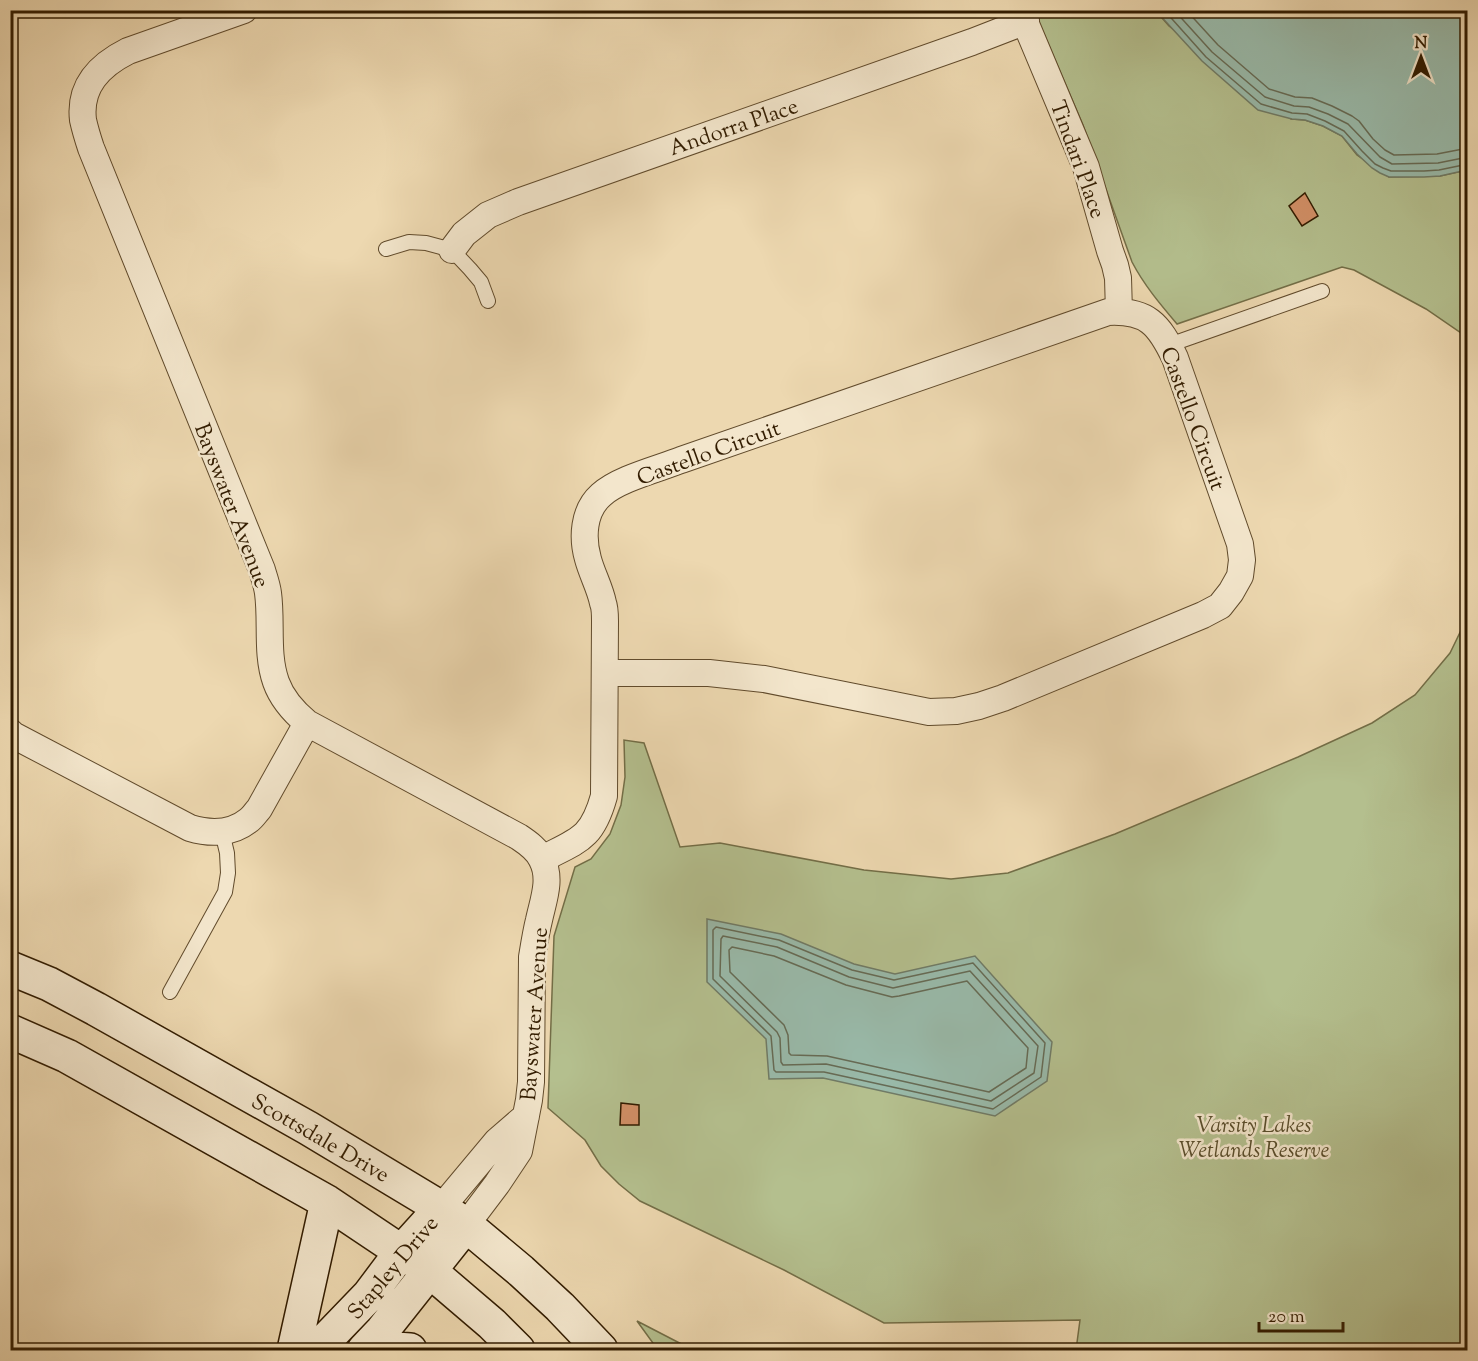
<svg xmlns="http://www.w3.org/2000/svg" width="1478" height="1361" font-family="'Sorts Mill Goudy',serif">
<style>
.green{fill:#b4bf8e;stroke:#736e47;stroke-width:1.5}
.water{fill:#99baaa;stroke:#707b66;stroke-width:1.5}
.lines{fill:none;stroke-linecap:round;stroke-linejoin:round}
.shore{stroke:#666b55;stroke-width:1.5}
.building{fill:#d29067;stroke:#321c00;stroke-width:1.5}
.lane-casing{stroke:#614b2c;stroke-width:16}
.street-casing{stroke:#614b2c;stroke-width:28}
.secondary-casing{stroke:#321c00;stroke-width:36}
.lane{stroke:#f3e6cc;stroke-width:14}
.street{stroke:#f3e6cc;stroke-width:26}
.secondary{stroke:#f3e6cc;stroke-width:33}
.labels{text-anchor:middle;stroke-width:5;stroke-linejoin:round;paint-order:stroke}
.street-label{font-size:22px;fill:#321c00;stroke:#f3e6cc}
.park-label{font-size:22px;font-style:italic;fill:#594d2b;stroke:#f3e6cc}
</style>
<rect width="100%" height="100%" fill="#edd8b0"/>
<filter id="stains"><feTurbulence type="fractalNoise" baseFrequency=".00333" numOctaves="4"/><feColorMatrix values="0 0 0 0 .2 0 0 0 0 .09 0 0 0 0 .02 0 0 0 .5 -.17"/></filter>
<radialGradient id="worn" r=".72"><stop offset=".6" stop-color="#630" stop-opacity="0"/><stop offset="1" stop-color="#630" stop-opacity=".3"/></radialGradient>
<!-- green -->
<path class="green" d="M1034 11H1156L1169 26 1291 119 1305 120 1323 126 1342 136 1357 155 1389 177 1440 176 1467 170V337L1426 309 1354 270 1342 267 1177 324C1160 304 1144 285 1132 262L1083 125Z
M1467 618V1350H1076L1080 1320 884 1323 784 1270 640 1201 619 1184 601 1166 585 1140 548 1108 554 936 575 867 591 859 610 834 621 805 625 777 624 740 644 743 680 847 720 843 864 870 951 879 1008 873 1115 834 1298 757 1372 723 1415 695 1450 653Z
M637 1321 693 1350H658Z"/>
<!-- water -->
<path class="water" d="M1156 11H1467V170L1440 176 1424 177H1389L1380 173 1372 168 1357 154 1342 136 1323 126 1305 120 1292 119 1258 110 1202 61Z
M707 919 781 934 854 964 895 974 975 956 1052 1042 1047 1081 995 1116 823 1078 769 1079 766 1039 707 982Z"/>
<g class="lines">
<!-- shore -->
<path class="shore" d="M1164 10 1206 57 1261 104 1292 113 1307 114 1325 121 1344 131 1362 151 1375 164 1383 168 1391 171H1424L1439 170 1468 164
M1174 10 1212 52 1265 97 1294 106 1309 107 1328 114 1348 124 1380 157 1392 164 1438 163 1468 157
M1186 10 1218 45 1269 89 1295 97 1312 98 1332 106 1352 116 1359 121 1373 139 1385 150 1394 155 1437 154 1468 148
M716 927 779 940 852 970 894 980 973 963 1045 1043 1041 1077 993 1109 824 1072H776L774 1070 771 1036 713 979V930Z
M723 936 777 947 849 977 893 988 970 971 1038 1046 1034 1073 991 1101 826 1064 783 1065 781 1062 780 1038 777 1032 720 976 721 939Z
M732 947 774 956 846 985 892 997 899 996 967 981 1028 1048 1026 1068 989 1092 827 1056 791 1055 789 1053 788 1035 784 1025 730 972 729 950Z"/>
</g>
<!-- building -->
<path class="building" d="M1305 193 1318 216 1302 226 1289 206Z
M621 1103 639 1105V1125H620Z"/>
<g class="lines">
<defs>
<path id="lane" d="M386 249 409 242 426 243 452 250 470 269 481 282 488 301
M1169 345 1322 291
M170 992 225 892 228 873 227 853 222 832"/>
<path id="street" d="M244 10 128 51C100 65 79 86 83 120 85 129 88 139 91 148L262 570C264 577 267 585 268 593 272 622 266 654 276 682 282 699 294 712 307 723L519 837C528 843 538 850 542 860 552 879 543 901 539 920 536 932 534 945 532 957L531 1082 529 1100 519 1151 497 1184 466 1225
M1020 10 1086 167 1110 251 1115 265 1118 278 1119 312
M452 250 464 234 488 215 518 202 972 42 1026 21
M10 732 13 735 190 828C210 834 232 834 249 820 253 817 256 812 259 809L307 723
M542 859C579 840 592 839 604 796L605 621C605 615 605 608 603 603 600 588 592 574 588 559 582 538 583 511 601 495 618 479 658 469 681 460L1108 312C1147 310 1159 324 1175 358L1240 544 1242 560 1240 576 1231 592 1220 606 1203 615 1003 698 979 706 956 711 929 712 764 679 709 673H605
M441 1208 497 1141 526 1116"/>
<path id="secondary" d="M10 968 49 984 96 1009 308 1128 441 1208 466 1225 521 1271 560 1307 601 1350
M10 1031 67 1056 327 1202 430 1271 492 1324 518 1350
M367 1347 410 1350
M294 1350 327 1202
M316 1350 369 1295 402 1251 441 1208
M364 1350 382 1331 466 1225"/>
</defs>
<!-- lane casing -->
<use href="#lane" class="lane-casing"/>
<!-- street casing -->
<use href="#street" class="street-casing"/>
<!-- secondary casing -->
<use href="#secondary" class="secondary-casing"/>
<!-- lane -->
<use href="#lane" class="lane"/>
<!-- street -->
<use href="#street" class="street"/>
<!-- secondary -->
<use href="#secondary" class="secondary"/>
</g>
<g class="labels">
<!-- street labels -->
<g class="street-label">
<text transform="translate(733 126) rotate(-19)" y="8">Andorra Place</text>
<text transform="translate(1079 159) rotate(70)" y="8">Tindari Place</text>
<text transform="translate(1194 418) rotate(70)" y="8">Castello Circuit</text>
<text transform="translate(708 452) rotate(-20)" y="8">Castello Circuit</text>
<text transform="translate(233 505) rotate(69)" y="8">Bayswater Avenue</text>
<text transform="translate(533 1014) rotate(-86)" y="8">Bayswater Avenue</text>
<text transform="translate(321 1137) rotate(30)" y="8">Scottsdale Drive</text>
<text transform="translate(392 1267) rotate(-50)" y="8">Stapley Drive</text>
</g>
<!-- park labels -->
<g class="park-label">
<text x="1254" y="1132">Varsity Lakes<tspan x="1254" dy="25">Wetlands Reserve</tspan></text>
</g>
</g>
<!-- margin -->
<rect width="1478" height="1361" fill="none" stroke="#edd8b0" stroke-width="36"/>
<rect x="12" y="12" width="1454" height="1337" fill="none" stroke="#321c00" stroke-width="3"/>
<rect x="18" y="18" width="1442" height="1325" fill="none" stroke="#321c00" stroke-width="1.5"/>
<!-- north arrow -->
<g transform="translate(1421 57)" stroke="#f3e6cc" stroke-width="4.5" paint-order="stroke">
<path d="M0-4.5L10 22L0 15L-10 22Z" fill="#321c00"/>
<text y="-9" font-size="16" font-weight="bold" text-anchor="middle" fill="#321c00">N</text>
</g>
<!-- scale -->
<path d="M1259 1322v9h84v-9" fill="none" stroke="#321c00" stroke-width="3"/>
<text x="1268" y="1322" font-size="18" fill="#321c00" stroke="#f3e6cc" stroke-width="4.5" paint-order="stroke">20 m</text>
<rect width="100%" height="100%" filter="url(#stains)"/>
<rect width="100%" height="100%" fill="url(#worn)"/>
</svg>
